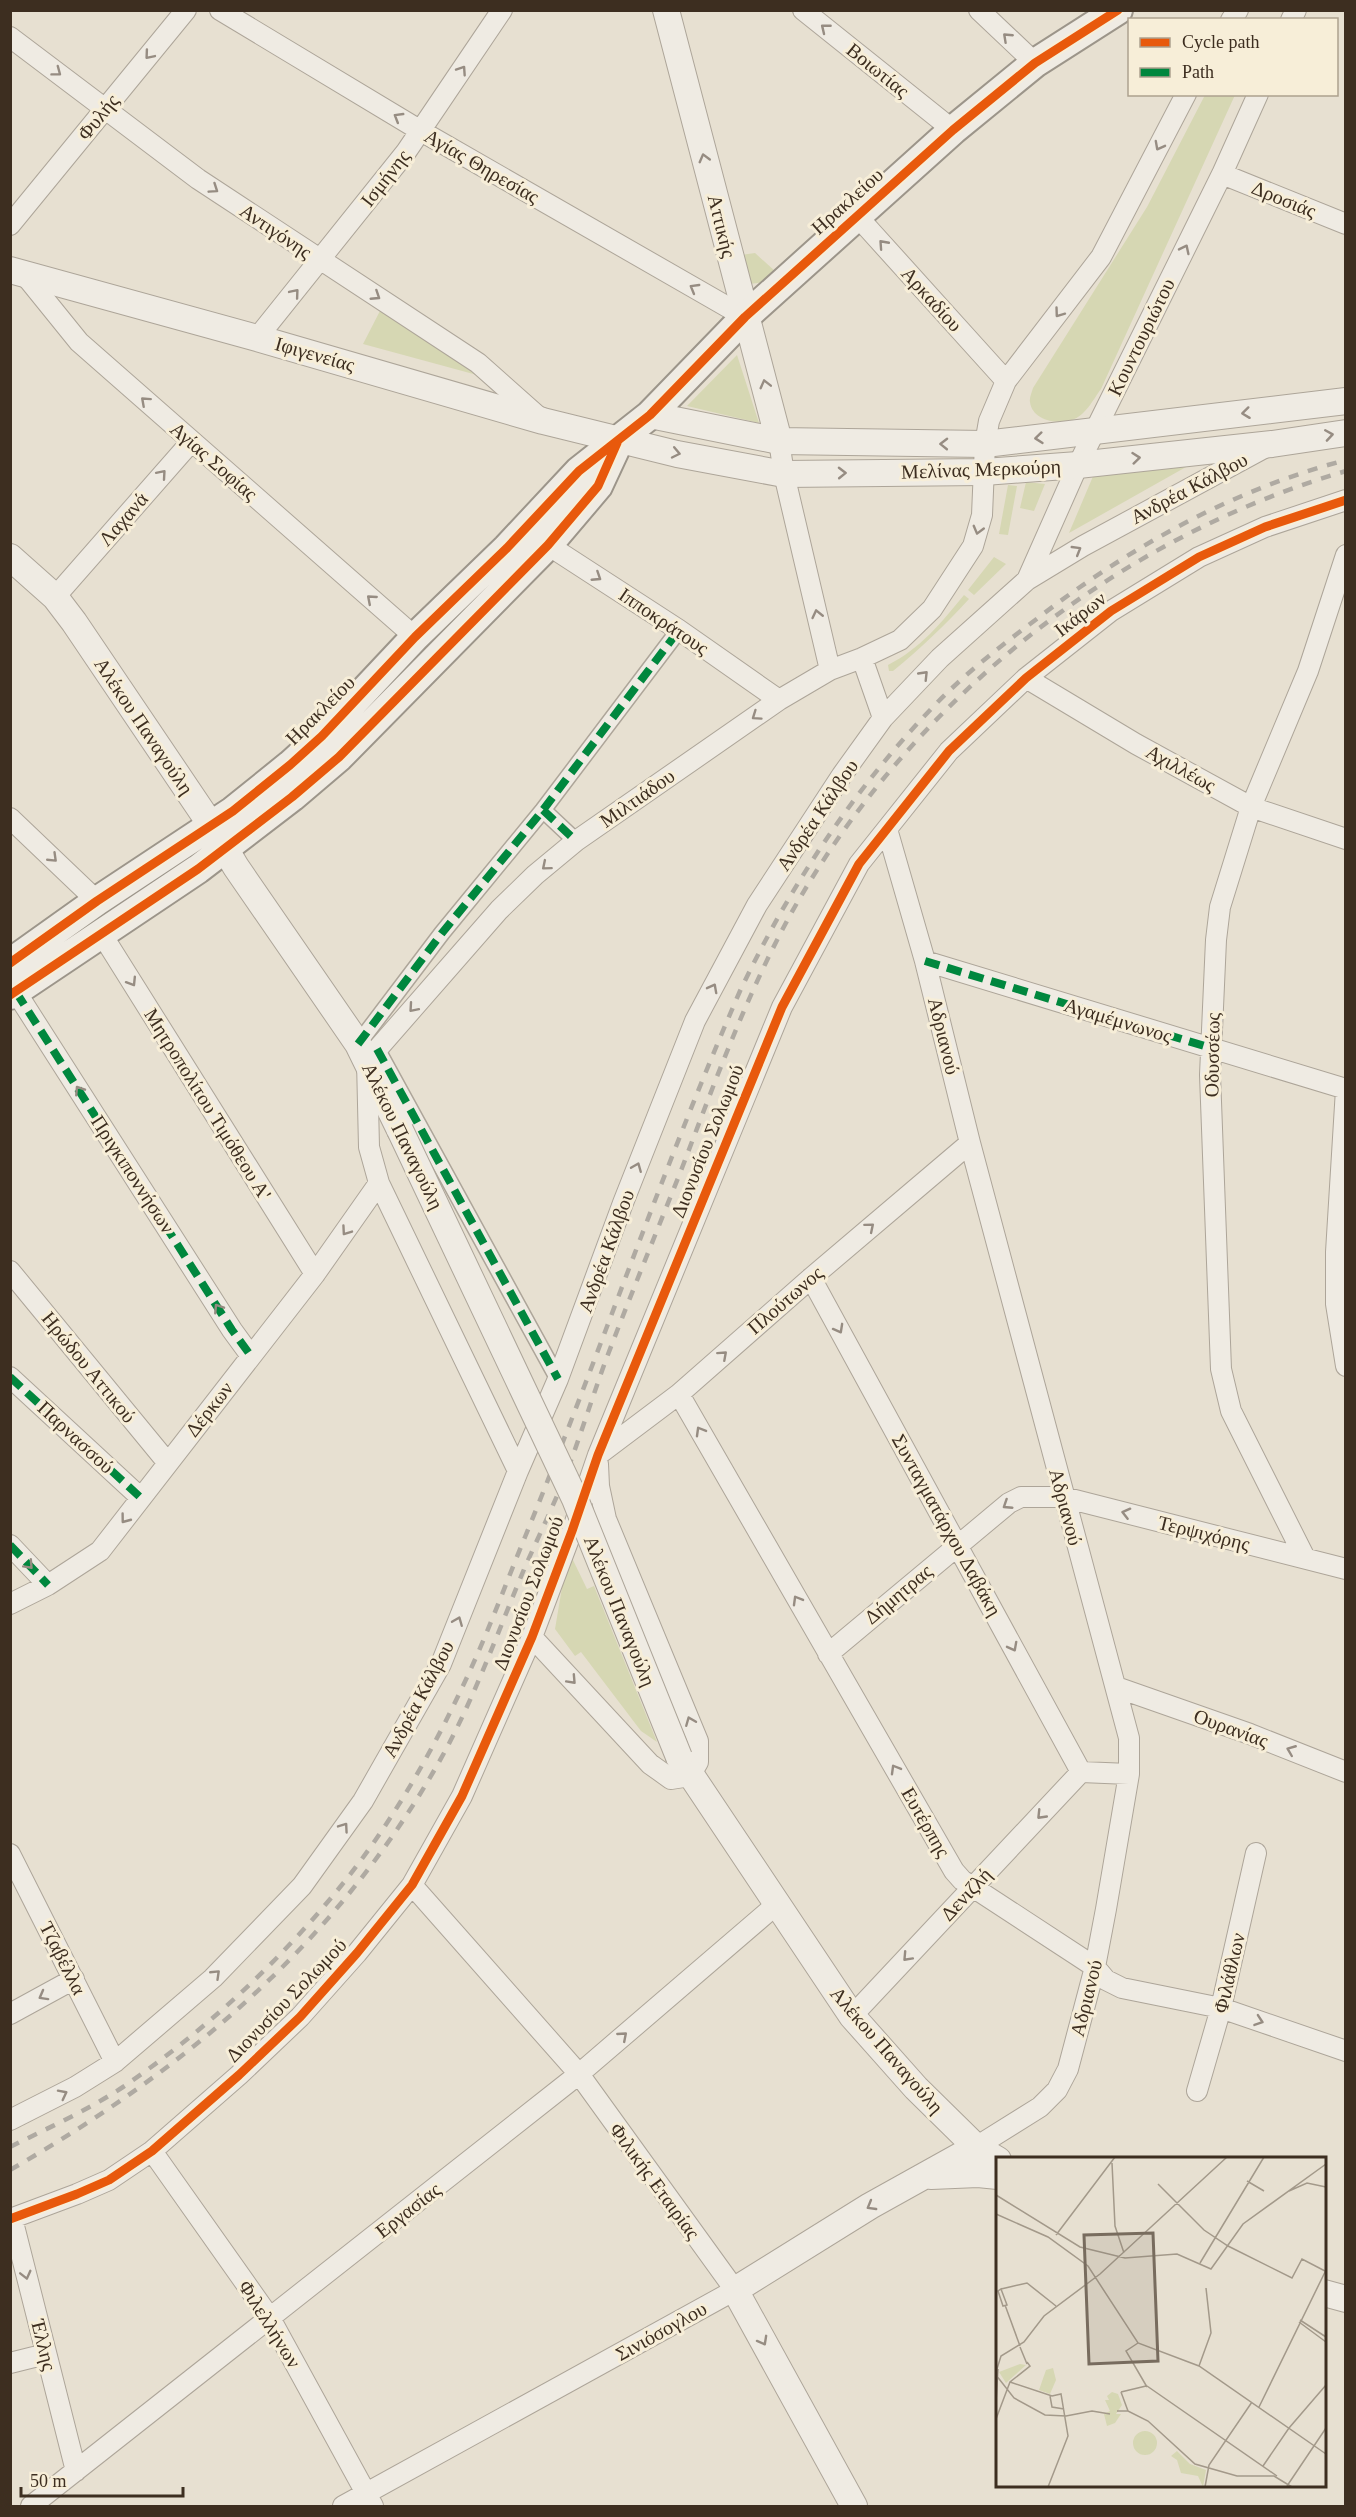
<svg xmlns="http://www.w3.org/2000/svg" width="1356" height="2517" font-family="Georgia,serif">
<style>
.green{fill:#d6d7b3}
.lines{fill:none;stroke-linecap:round;stroke-linejoin:round}
.pedestrian-casing{stroke:#ada599;stroke-width:18}
.minor-casing{stroke:#ada599;stroke-width:22}
.tertiary-casing{stroke:#ada599;stroke-width:28}
.secondary-casing{stroke:#9c958a;stroke-width:32}
.pedestrian{stroke:#efebe3;stroke-width:15}
.minor{stroke:#efebe3;stroke-width:20}
.tertiary{stroke:#efebe3;stroke-width:26}
.secondary{stroke:#efebe3;stroke-width:28}
.rail{stroke:#afaaa2;stroke-width:4.5;stroke-dasharray:10 10;stroke-linecap:butt}
.tertiary-bridge-casing{stroke:#ada599;stroke-width:28;stroke-linecap:butt}
.tertiary-bridge{stroke:#efebe3;stroke-width:26}
.quiet{stroke:#00873e;stroke-width:8;stroke-dasharray:15 8;stroke-linecap:butt}
.cycleway-casing{stroke:#f7eed8;stroke-width:13}
.cycleway{stroke:#e8590c;stroke-width:9}
.oneway{stroke:#968c82}
.labels{text-anchor:middle;stroke-width:6;stroke-linejoin:round;paint-order:stroke}
.street-label{font-size:20px;fill:#3d2e20;stroke:#f7eed8}
.inset-road{fill:none;stroke:#a3998a;stroke-width:1.5}
.view{fill:#786c5e;fill-opacity:0.15;stroke:#786c5e;stroke-width:3}
.inset-edge{fill:none;stroke:#3d2e20;stroke-width:3}
</style>
<rect width="100%" height="100%" fill="#e7e0d1"/>
<!-- green -->
<path class="green" d="M1205 95H1235L1101 389C1093 400 1085 416 1072 420 1057 425 1032 420 1030 402 1029 398 1032 392 1033 388L1147 207Z
M755 253 776 272 765 282 749 284 741 255Z
M381 309 477 375 363 344Z
M737 355 759 423 687 406Z
M1186 467 1069 533 1094 474Z
M1026 482 1045 484 1034 511 1020 508Z
M1008 485 1017 486 1008 535 999 534Z
M994 557 1006 564 974 595 968 590Z
M964 595 969 599C945 625 920 649 893 671H889L888 665C920 649 942 622 964 595Z
M567 1558H572L587 1589 594 1586 657 1742 641 1731 581 1652 575 1656 555 1629Z"/>
<g class="lines">
<defs>
<path id="pedestrian" d="M543 810 576 841
M358 1044 442 933 543 810 679 630
M377 1049 558 1379"/>
<path id="minor" d="M220 10 421 131 745 317
M803 10 953 130
M979 10 1035 63
M1231 20 1238 10
M1291 20 1296 10
M10 37 198 179 478 363 541 419
M1222 174 1346 224
M857 216 1006 381
M10 225 186 10
M24 274 79 342 415 637
M257 338 406 152 502 10
M779 441 784 474 830 670
M548 545 679 630 779 700
M1027 580 1078 465 1222 174 1258 94
M55 597 191 442
M862 658 883 718
M1026 678 1136 744 1251 807 1346 839
M10 818 97 901
M887 829 925 961 970 1143 1129 1738V1774L1106 1909 1095 1967 1068 2069 1057 2090 1040 2107 976 2147
M101 933 315 1274
M925 961 1346 1089
M16 992 232 1330 251 1356
M1346 1089 1336 1252V1304L1346 1366
M10 1271 167 1462
M811 1278 1081 1772
M10 1377 141 1498
M679 1394 954 1871 962 1880 1095 1967 1106 1980 1122 1988 1221 2008 1346 2051
M598 1455 679 1394 811 1278 970 1143
M518 1471 379 1183 369 1147 367 1061 499 910 535 875 576 841 779 700 830 670 862 658 900 640 932 609 973 546 982 515 985 444 989 421 1006 381 1101 257 1186 94
M10 1545 48 1585
M1305 1558 1231 1411 1221 1369 1210 1075 1216 940 1220 907 1251 807 1308 671 1346 555
M10 1604 48 1585 100 1551 315 1274 379 1183
M532 1637 650 1764 671 1779 690 1776 698 1762V1741L606 1519 599 1486 598 1464
M828 1654 1009 1503 1021 1497H1063L1346 1569
M1116 1687 1250 1734 1346 1772
M1081 1772 1129 1774
M10 1854 115 2062
M10 2014 74 1979
M852 2016 1081 1772
M1197 2091 1221 2008 1256 1853
M10 2120 75 2087 115 2062 213 1978 302 1886 363 1801 441 1664 518 1471 558 1379 623 1203 695 1021 757 905 842 775 883 718 940 658 1027 580 1083 546 1266 447
M152 2151 270 2318 373 2506
M12 2218 76 2471
M10 2219 77 2194 109 2180 152 2151 239 2075 300 2017 357 1953 412 1885 462 1796 532 1637 572 1531 598 1455 782 1007 859 864 949 751 1026 678 1111 611 1199 557 1265 527 1346 500
M10 2363 46 2354
M31 2506 579 2074 777 1904
M343 2506 735 2290 579 2074 412 1885"/>
<path id="tertiary" d="M666 10 779 441
M10 270 257 338 543 421 677 454 784 474 984 472 1078 465 1272 444 1346 433
M650 415 779 441 985 444 1346 401
M10 557 55 597 74 622 211 825 236 867 358 1044 400 1130
M679 1757 852 2016 916 2088 976 2147 998 2160
M931 2176 978 2174 998 2176
M1324 2293 1346 2299
M854 2506 735 2290 870 2206 976 2147"/>
<path id="secondary" d="M10 963 97 901 233 811 290 765 322 736 415 637 507 548 579 471 650 415 745 317 953 130 1035 63 1118 10
M10 995 198 869 292 797 339 757 548 545 598 486 618 443"/>
</defs>
<!-- pedestrian casing -->
<use href="#pedestrian" class="pedestrian-casing"/>
<!-- minor casing -->
<use href="#minor" class="minor-casing"/>
<!-- tertiary casing -->
<use href="#tertiary" class="tertiary-casing"/>
<!-- secondary casing -->
<use href="#secondary" class="secondary-casing"/>
<!-- pedestrian -->
<use href="#pedestrian" class="pedestrian"/>
<!-- minor -->
<use href="#minor" class="minor"/>
<!-- tertiary -->
<use href="#tertiary" class="tertiary"/>
<!-- secondary -->
<use href="#secondary" class="secondary"/>
<!-- rail -->
<path class="rail" d="M10 2147C48 2128 88 2110 123 2087 202 2033 275 1966 336 1892 390 1827 433 1751 468 1675 489 1630 506 1583 525 1537 599 1356 662 1170 740 991 790 886 853 790 933 707 970 668 1013 637 1055 605 1143 540 1239 488 1346 460
M10 2170C191 2066 342 1938 444 1753 476 1694 499 1629 525 1567 540 1533 557 1499 570 1463 583 1428 594 1392 607 1357 631 1294 657 1231 682 1168 714 1084 745 999 788 919 905 706 1113 539 1346 471"/>
<defs>
<path id="tertiary-bridge" d="M400 1130 575 1499 679 1757"/>
</defs>
<!-- tertiary-bridge casing -->
<use href="#tertiary-bridge" class="tertiary-bridge-casing"/>
<!-- tertiary-bridge -->
<use href="#tertiary-bridge" class="tertiary-bridge"/>
<!-- quiet -->
<path class="quiet" d="M543 810 576 841
M925 961 1211 1048
M16 992 232 1330 251 1356
M358 1044 442 933 543 810 679 630
M377 1049 558 1379
M10 1377 141 1498
M10 1545 48 1585"/>
<defs>
<path id="cycleway" d="M10 963 97 901 233 811 290 765 322 736 415 637 507 548 579 471 650 415 745 317 953 130 1035 63 1118 10
M10 995 198 869 292 797 339 757 548 545 598 486 617 443
M10 2219 77 2194 109 2180 152 2151 239 2075 300 2017 357 1953 412 1885 462 1796 532 1637 572 1531 598 1455 782 1007 859 864 949 751 1026 678 1111 611 1199 557 1265 527 1346 500"/>
</defs>
<!-- cycleway casing -->
<use href="#cycleway" class="cycleway-casing"/>
<!-- cycleway -->
<use href="#cycleway" class="cycleway"/>
</g>
<!-- one-way arrows -->
<defs><path id="oneway-chevron" d="M-2-3.5L2.5 0L-2 3.5" fill="none" stroke-width="1.6" stroke-linecap="round" stroke-linejoin="round" transform="scale(1.5)"/></defs>
<g class="oneway">
<use href="#oneway-chevron" transform="translate(825 28) rotate(-141)"/>
<use href="#oneway-chevron" transform="translate(1007 37) rotate(-137)"/>
<use href="#oneway-chevron" transform="translate(149 55) rotate(130)"/>
<use href="#oneway-chevron" transform="translate(462 70) rotate(-56)"/>
<use href="#oneway-chevron" transform="translate(57 72) rotate(37)"/>
<use href="#oneway-chevron" transform="translate(398 117) rotate(-149)"/>
<use href="#oneway-chevron" transform="translate(1159 146) rotate(118)"/>
<use href="#oneway-chevron" transform="translate(704 158) rotate(-105)"/>
<use href="#oneway-chevron" transform="translate(214 189) rotate(34)"/>
<use href="#oneway-chevron" transform="translate(883 244) rotate(-132)"/>
<use href="#oneway-chevron" transform="translate(1185 249) rotate(-64)"/>
<use href="#oneway-chevron" transform="translate(694 288) rotate(-150)"/>
<use href="#oneway-chevron" transform="translate(295 293) rotate(-50)"/>
<use href="#oneway-chevron" transform="translate(376 296) rotate(33)"/>
<use href="#oneway-chevron" transform="translate(1059 313) rotate(126)"/>
<use href="#oneway-chevron" transform="translate(765 384) rotate(-104)"/>
<use href="#oneway-chevron" transform="translate(145 401) rotate(-138)"/>
<use href="#oneway-chevron" transform="translate(1246 413) rotate(173)"/>
<use href="#oneway-chevron" transform="translate(1329 435) rotate(-9)"/>
<use href="#oneway-chevron" transform="translate(1039 438) rotate(174)"/>
<use href="#oneway-chevron" transform="translate(944 444) rotate(-179)"/>
<use href="#oneway-chevron" transform="translate(676 453) rotate(12)"/>
<use href="#oneway-chevron" transform="translate(1136 458) rotate(-6)"/>
<use href="#oneway-chevron" transform="translate(842 473) rotate(-1)"/>
<use href="#oneway-chevron" transform="translate(162 474) rotate(-49)"/>
<use href="#oneway-chevron" transform="translate(978 530) rotate(105)"/>
<use href="#oneway-chevron" transform="translate(1077 550) rotate(-31)"/>
<use href="#oneway-chevron" transform="translate(597 577) rotate(33)"/>
<use href="#oneway-chevron" transform="translate(371 599) rotate(-139)"/>
<use href="#oneway-chevron" transform="translate(817 614) rotate(-103)"/>
<use href="#oneway-chevron" transform="translate(924 675) rotate(-46)"/>
<use href="#oneway-chevron" transform="translate(756 716) rotate(145)"/>
<use href="#oneway-chevron" transform="translate(53 858) rotate(44)"/>
<use href="#oneway-chevron" transform="translate(546 866) rotate(140)"/>
<use href="#oneway-chevron" transform="translate(132 982) rotate(58)"/>
<use href="#oneway-chevron" transform="translate(713 988) rotate(-62)"/>
<use href="#oneway-chevron" transform="translate(413 1008) rotate(131)"/>
<use href="#oneway-chevron" transform="translate(79 1090) rotate(-123)"/>
<use href="#oneway-chevron" transform="translate(637 1167) rotate(-68)"/>
<use href="#oneway-chevron" transform="translate(870 1227) rotate(-40)"/>
<use href="#oneway-chevron" transform="translate(346 1231) rotate(125)"/>
<use href="#oneway-chevron" transform="translate(218 1308) rotate(-123)"/>
<use href="#oneway-chevron" transform="translate(839 1329) rotate(61)"/>
<use href="#oneway-chevron" transform="translate(723 1355) rotate(-42)"/>
<use href="#oneway-chevron" transform="translate(700 1431) rotate(-120)"/>
<use href="#oneway-chevron" transform="translate(1007 1505) rotate(147)"/>
<use href="#oneway-chevron" transform="translate(1126 1513) rotate(-166)"/>
<use href="#oneway-chevron" transform="translate(125 1519) rotate(127)"/>
<use href="#oneway-chevron" transform="translate(29 1565) rotate(47)"/>
<use href="#oneway-chevron" transform="translate(797 1600) rotate(-120)"/>
<use href="#oneway-chevron" transform="translate(458 1621) rotate(-68)"/>
<use href="#oneway-chevron" transform="translate(1013 1647) rotate(62)"/>
<use href="#oneway-chevron" transform="translate(572 1680) rotate(47)"/>
<use href="#oneway-chevron" transform="translate(690 1721) rotate(-112)"/>
<use href="#oneway-chevron" transform="translate(1291 1750) rotate(-158)"/>
<use href="#oneway-chevron" transform="translate(895 1769) rotate(-120)"/>
<use href="#oneway-chevron" transform="translate(1041 1815) rotate(134)"/>
<use href="#oneway-chevron" transform="translate(344 1827) rotate(-55)"/>
<use href="#oneway-chevron" transform="translate(907 1957) rotate(133)"/>
<use href="#oneway-chevron" transform="translate(216 1974) rotate(-44)"/>
<use href="#oneway-chevron" transform="translate(43 1996) rotate(151)"/>
<use href="#oneway-chevron" transform="translate(1259 2021) rotate(19)"/>
<use href="#oneway-chevron" transform="translate(623 2036) rotate(-41)"/>
<use href="#oneway-chevron" transform="translate(63 2094) rotate(-27)"/>
<use href="#oneway-chevron" transform="translate(871 2206) rotate(150)"/>
<use href="#oneway-chevron" transform="translate(26 2275) rotate(76)"/>
<use href="#oneway-chevron" transform="translate(763 2341) rotate(61)"/>
</g>
<g class="labels">
<!-- street labels -->
<g class="street-label">
<text transform="translate(878 70) rotate(39)" y="7">Βοιωτίας</text>
<text transform="translate(98 117) rotate(-51)" y="7">Φυλής</text>
<text transform="translate(482 166) rotate(30)" y="7">Αγίας Θηρεσίας</text>
<text transform="translate(385 178) rotate(-52)" y="7">Ισμήνης</text>
<text transform="translate(1284 199) rotate(22)" y="7">Δροσιάς</text>
<text transform="translate(847 201) rotate(-42)" y="7">Ηρακλείου</text>
<text transform="translate(722 226) rotate(76)" y="7">Αττικής</text>
<text transform="translate(276 231) rotate(34)" y="7">Αντιγόνης</text>
<text transform="translate(932 299) rotate(48)" y="7">Αρκαδίου</text>
<text transform="translate(1141 337) rotate(-64)" y="7">Κουντουριώτου</text>
<text transform="translate(315 354) rotate(16)" y="7">Ιφιγενείας</text>
<text transform="translate(214 461) rotate(41)" y="7">Αγίας Σοφίας</text>
<text transform="translate(981 469) rotate(-2)" y="7">Μελίνας Μερκούρη</text>
<text transform="translate(1189 488) rotate(-28)" y="7">Ανδρέα Κάλβου</text>
<text transform="translate(123 519) rotate(-49)" y="7">Λαχανά</text>
<text transform="translate(1080 614) rotate(-38)" y="7">Ικάρων</text>
<text transform="translate(664 621) rotate(34)" y="7">Ιπποκράτους</text>
<text transform="translate(320 710) rotate(-45)" y="7">Ηρακλείου</text>
<text transform="translate(144 726) rotate(56)" y="7">Αλέκου Παναγούλη</text>
<text transform="translate(1181 768) rotate(29)" y="7">Αχιλλέως</text>
<text transform="translate(637 798) rotate(-35)" y="7">Μιλτιάδου</text>
<text transform="translate(817 815) rotate(-56)" y="7">Ανδρέα Κάλβου</text>
<text transform="translate(1118 1020) rotate(17)" y="7">Αγαμέμνωνος</text>
<text transform="translate(944 1036) rotate(76)" y="7">Αδριανού</text>
<text transform="translate(1212 1055) rotate(-89)" y="7">Οδυσσέως</text>
<text transform="translate(208 1104) rotate(58)" y="7">Μητροπολίτου Τιμόθεου Α'</text>
<text transform="translate(403 1136) rotate(64)" y="7">Αλέκου Παναγούλη</text>
<text transform="translate(707 1141) rotate(-68)" y="7">Διονυσίου Σολωμού</text>
<text transform="translate(133 1174) rotate(57)" y="7">Πριγκιποννήσων</text>
<text transform="translate(606 1251) rotate(-70)" y="7">Ανδρέα Κάλβου</text>
<text transform="translate(785 1300) rotate(-41)" y="7">Πλούτωνος</text>
<text transform="translate(89 1367) rotate(51)" y="7">Ηρώδου Αττικού</text>
<text transform="translate(209 1409) rotate(-52)" y="7">Δέρκων</text>
<text transform="translate(76 1437) rotate(43)" y="7">Παρνασσού</text>
<text transform="translate(1066 1507) rotate(75)" y="7">Αδριανού</text>
<text transform="translate(947 1525) rotate(61)" y="7">Συνταγματάρχου Δαβάκη</text>
<text transform="translate(1204 1533) rotate(14)" y="7">Τερψιχόρης</text>
<text transform="translate(528 1593) rotate(-69)" y="7">Διονυσίου Σολωμού</text>
<text transform="translate(898 1594) rotate(-40)" y="7">Δήμητρας</text>
<text transform="translate(620 1611) rotate(68)" y="7">Αλέκου Παναγούλη</text>
<text transform="translate(418 1699) rotate(-62)" y="7">Ανδρέα Κάλβου</text>
<text transform="translate(1231 1728) rotate(20)" y="7">Ουρανίας</text>
<text transform="translate(926 1822) rotate(60)" y="7">Ευτέρπης</text>
<text transform="translate(966 1894) rotate(-47)" y="7">Δενιζλή</text>
<text transform="translate(63 1958) rotate(63)" y="7">Τζαβέλλα</text>
<text transform="translate(1229 1973) rotate(-77)" y="7">Φιλάθλων</text>
<text transform="translate(1086 1998) rotate(-76)" y="7">Αδριανού</text>
<text transform="translate(286 2000) rotate(-46)" y="7">Διονυσίου Σολωμού</text>
<text transform="translate(887 2050) rotate(49)" y="7">Αλέκου Παναγούλη</text>
<text transform="translate(655 2181) rotate(54)" y="7">Φιλικής Εταιρίας</text>
<text transform="translate(408 2210) rotate(-38)" y="7">Εργασίας</text>
<text transform="translate(270 2324) rotate(58)" y="7">Φιλελλήνων</text>
<text transform="translate(661 2331) rotate(-29)" y="7">Σινιόσογλου</text>
<text transform="translate(44 2345) rotate(76)" y="7">Έλλης</text>
</g>
</g>
<!-- overview -->
<g transform="translate(996 2157)">
<rect width="330" height="330" fill="#e7e0d1"/>
<path d="M24 207 30 208 10 226 3 215ZM57 211 60 223 54 237 43 233 50 213ZM116 235 122 237 126 248 120 257H125L119 266 111 269 108 257 114 254 109 243H113L111 239ZM137 286a12 12 0 1 1 24 0a12 12 0 1 1-24 0ZM181 294 194 307 210 313 207 330 202 319 185 316 181 303 175 299Z" fill="#d6d7b3"/>
<path class="inset-road" d="M116 6 119 69 128 96M251 24 268 34M162 27 208 73 232 89 296 121 306 102 329 114M293 34 311 26 330 30M0 38 84 90 129 101 181 97 215 112 247 67 330 7M0 57 52 80 92 109 142 186 203 209 330 297M60 78 119 0M204 106 268 0M5 132 31 126 60 149M5 132 11 148 7 149 2 134ZM9 148 24 189M304 163 330 180M303 165 330 185M142 186 130 194 151 230M24 190 31 207M203 209 215 176 210 131M0 215 5 199 28 185 48 159 104 117 231 0M0 218 18 241 49 258 70 259 96 254 114 257M14 225 56 239 65 237 72 279 52 330M151 229 281 319M125 235 150 229M125 235 132 254M54 239 56 250 68 252M0 245 2 212M263 250 330 113M121 254H132L152 264 199 307 241 319H278L296 330M0 262 14 225 34 209 31 205M267 309 293 271 330 228M291 329 330 271M209 330 213 308 256 245"/>
<path class="view" d="M157 76 162 204 93 207 88 78Z"/>
<rect width="330" height="330" class="inset-edge"/>
</g>
<!-- border -->
<rect width="1356" height="2517" fill="none" stroke="#3d2e20" stroke-width="24"/>
<!-- legend -->
<rect x="1128" y="18" width="210" height="78" fill="#f7eed8" stroke="#ada18e" stroke-width="1.5"/>
<rect x="1140" y="38" width="30" height="9" fill="#e8590c" stroke="#ada18e" stroke-width="1.5"/>
<text x="1182" y="48" font-size="18" fill="#3d2e20">Cycle path</text>
<rect x="1140" y="68" width="30" height="9" fill="#00873e" stroke="#ada18e" stroke-width="1.5"/>
<text x="1182" y="78" font-size="18" fill="#3d2e20">Path</text>
<!-- scale -->
<path d="M21 2487v9h162v-9" fill="none" stroke="#3d2e20" stroke-width="3"/>
<text x="30" y="2487" font-size="18" fill="#3d2e20" stroke="#f7eed8" stroke-width="4.5" paint-order="stroke">50 m</text>
</svg>
